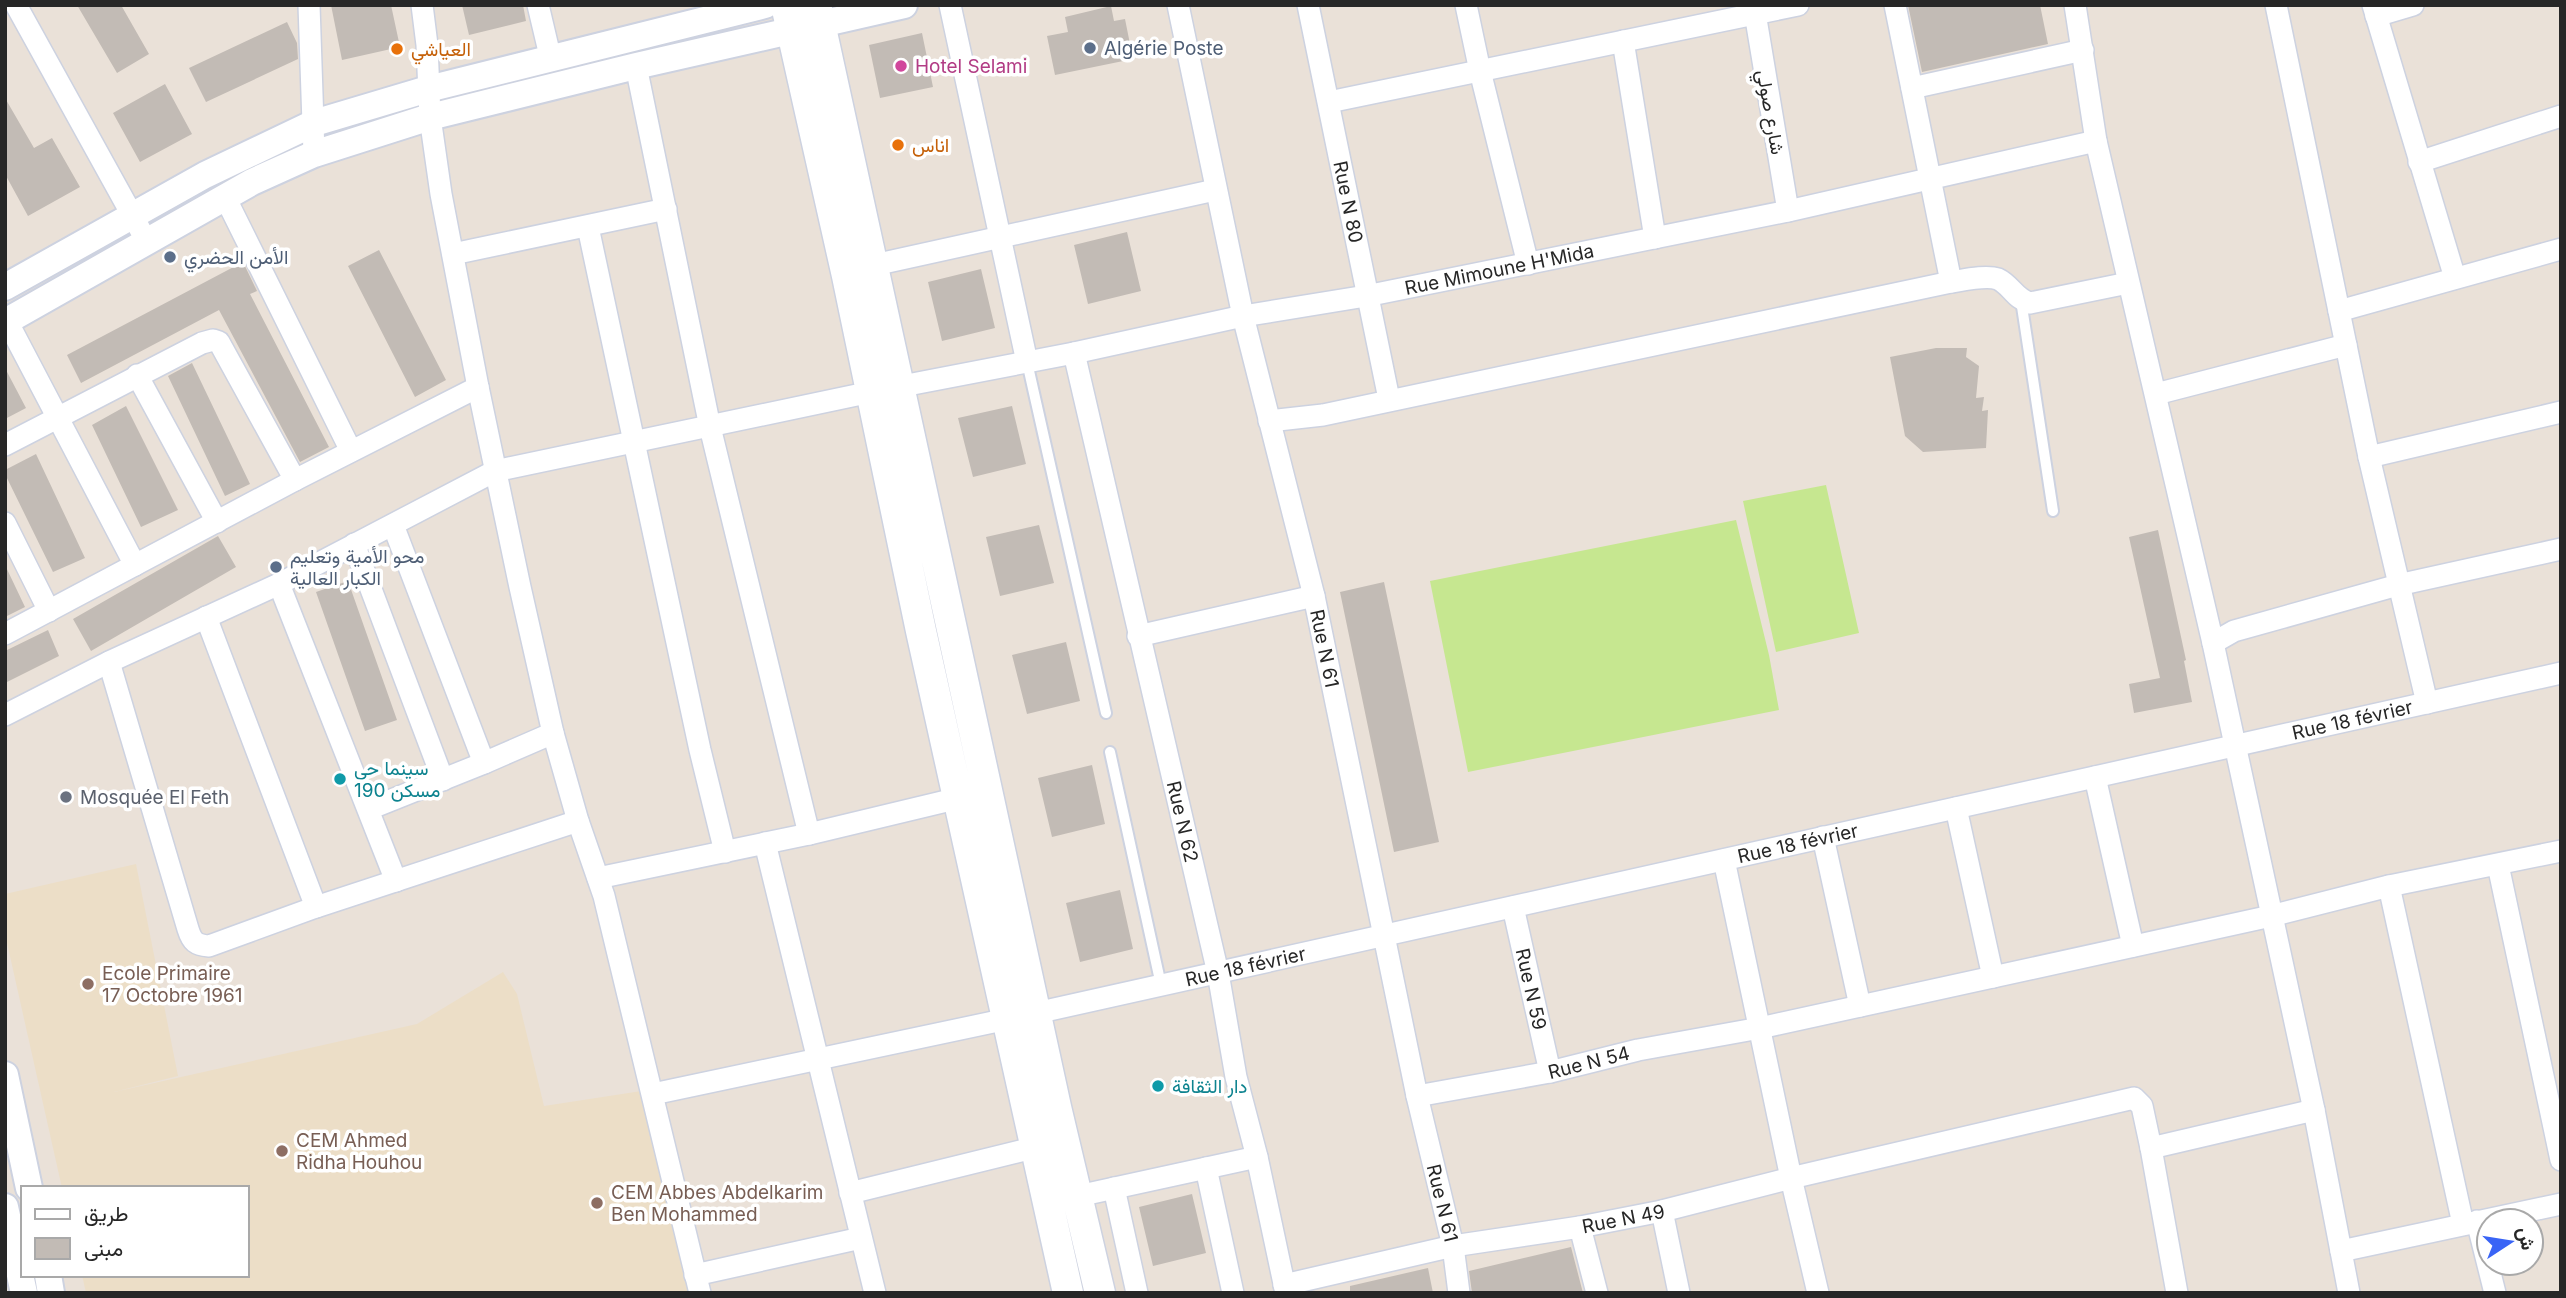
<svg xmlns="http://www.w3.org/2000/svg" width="2566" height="1298" font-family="Inter,Vazirmatn,sans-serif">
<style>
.education{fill:#ecdec7}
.pitch{fill:#c6e790}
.building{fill:#c2bbb5}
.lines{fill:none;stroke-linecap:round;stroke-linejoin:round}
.service-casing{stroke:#cdd2e0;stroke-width:14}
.minor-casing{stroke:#cdd2e0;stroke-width:24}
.tertiary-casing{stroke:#cdd2e0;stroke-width:30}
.secondary-casing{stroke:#cdd2e0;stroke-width:33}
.service{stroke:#fff;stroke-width:10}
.minor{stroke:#fff;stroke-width:21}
.tertiary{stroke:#fff;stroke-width:26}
.secondary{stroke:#fff;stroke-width:30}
.service-dot{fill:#5c6f8a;stroke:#fff;stroke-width:2.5}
.food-dot{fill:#e8710a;stroke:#fff;stroke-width:2.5}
.hotel-dot{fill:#d1479c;stroke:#fff;stroke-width:2.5}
.culture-dot{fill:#0f9aa8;stroke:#fff;stroke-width:2.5}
.worship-dot{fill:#6b7280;stroke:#fff;stroke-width:2.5}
.education-dot{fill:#8d6e63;stroke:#fff;stroke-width:2.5}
.labels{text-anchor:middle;stroke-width:7;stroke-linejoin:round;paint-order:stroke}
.service-label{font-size:19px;fill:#4e5e75;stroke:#fff;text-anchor:start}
.food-label{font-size:19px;fill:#c56008;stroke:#fff;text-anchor:start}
.hotel-label{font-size:19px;fill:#b23c85;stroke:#fff;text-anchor:start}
.street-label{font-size:19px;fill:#272727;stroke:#fff}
.culture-label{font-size:19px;fill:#0d838f;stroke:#fff;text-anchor:start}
.worship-label{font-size:19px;fill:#5b616d;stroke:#fff;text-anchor:start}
.education-label{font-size:19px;fill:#785e54;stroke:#fff;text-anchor:start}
</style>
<rect width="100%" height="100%" fill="#eae1d8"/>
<!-- education -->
<path class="education" d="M136 864 178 1076 114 1092 417 1024 503 972 517 994 544 1106 648 1090 692 1292 86 1293 82 1275H247V1188H62L5 934V894Z"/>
<!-- pitch -->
<path class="pitch" d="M1826 485 1859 633 1776 652 1743 501Z
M1736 520 1769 655 1779 710 1468 772 1430 581Z"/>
<!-- building -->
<path class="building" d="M77 5H121L149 54 117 73Z
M331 5H391L400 47 342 60Z
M462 5H523L526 21 469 35Z
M1908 5H2040L2048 44 1922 72Z
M1111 6 1114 21 1125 19 1133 59 1055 75 1047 36 1068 32 1065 17Z
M287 22 297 43 298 59 206 102 189 68Z
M922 33 933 87 880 98 869 45Z
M165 84 192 134 140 162 113 113Z
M5 98 34 148 52 138 80 187 28 216 5 174Z
M1127 232 1141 291 1088 304 1074 245Z
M379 250 446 380 415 397 348 266Z
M243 262 257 291 250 294 329 447 300 462 219 310 81 383 67 355Z
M981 269 995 328 942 341 928 282Z
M1936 348H1967L1966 357 1979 366 1976 398 1984 397 1982 411 1988 410 1986 448 1923 452 1905 436 1890 357Z
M192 363 250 484 225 496 168 376Z
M5 368 26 408 5 419Z
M126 406 178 510 141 527 92 425Z
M1012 406 1026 464 973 477 958 418Z
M36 454 85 558 53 572 5 474V470Z
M1039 525 1054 583 1000 596 986 537Z
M2158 530 2186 660 2184 661 2192 702 2134 713 2129 684 2160 678 2129 537Z
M218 536 236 567 91 651 73 619Z
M5 565 25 607 5 617Z
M348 581 397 720 365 731 316 592Z
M1384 582 1439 842 1394 852 1340 592Z
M48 630 59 656 5 683V651Z
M1066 642 1080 701 1027 714 1012 655Z
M1092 765 1105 824 1052 837 1038 778Z
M1120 890 1133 949 1080 962 1066 903Z
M1192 1194 1206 1253 1153 1266 1139 1207Z
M1571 1247 1583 1293H1472L1469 1271Z
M1428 1268 1433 1293H1350V1286Z"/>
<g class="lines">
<defs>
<path id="service" d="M2021 300 2053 511
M1027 362 1106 713
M1110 752 1161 985"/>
<g id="minor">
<path d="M16 5 147 242"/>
<path d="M309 5 314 154"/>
<path d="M422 5 427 45 430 117 441 194 478 387 520 587 553 733 578 821 604 896 700 1293"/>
<path d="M538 5 551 60"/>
<path d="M950 5 1027 362"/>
<path id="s1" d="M1178 5 1243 316 1314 596 1417 1096 1453 1246 1459 1293"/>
<path id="s2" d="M1308 5 1389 399"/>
<path d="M1466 5 1480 71 1528 264"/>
<path d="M1895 5 1951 282"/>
<path d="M2075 5 2096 141 2213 643 2314 1110 2349 1293"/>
<path d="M2276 5 2369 457 2427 703"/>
<path d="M2373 5 2455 278"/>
<path d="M1755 13 1788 211"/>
<path d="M2376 16 2413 5"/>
<path d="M1623 41 1655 238"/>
<path d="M636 66 710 427 809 834"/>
<path d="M1912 88 2083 50"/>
<path d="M1329 102 1798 5"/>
<path d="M2419 162 2561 116"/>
<path d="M225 197 351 451"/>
<path d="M588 227 700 750 725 852"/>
<path d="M453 254 666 209"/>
<path d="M874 265 1215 190"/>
<path d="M2339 311 2561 249"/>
<path d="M7 321 135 565"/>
<path id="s3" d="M1074 353 1218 973 1236 1077 1257 1157 1286 1293"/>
<path d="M137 375 217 522"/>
<path d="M2156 394 2346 345"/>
<path d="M1269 421 1323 415 1951 282C1964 280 1986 275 1998 279 2011 285 2015 299 2030 303L2128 283"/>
<path d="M5 445 202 343 213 340 219 342 295 480"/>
<path d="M2369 457 2561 412"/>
<path d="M5 523 49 611"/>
<path d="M393 525 484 763"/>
<path d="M354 544 443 780"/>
<path d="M279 584 396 881"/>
<path d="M206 617 316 907"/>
<path d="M5 634 295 480 478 387"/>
<path d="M1138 636 1314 596"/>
<path d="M2213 643 2234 631 2398 585 2561 549"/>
<path d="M109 662 188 929C192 942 196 945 209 946L316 907 578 821"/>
<path id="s4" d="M5 715 109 662 279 584 495 471 871 392 1074 353 1243 316 1366 296 1788 211 2096 141"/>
<path d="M2095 777 2133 946"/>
<path d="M1956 808 1993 977"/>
<path d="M369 809 484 763 553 733"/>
<path d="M1823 837 1860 1006"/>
<path d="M765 843 875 1293"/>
<path d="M1724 860 1791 1178 1818 1293"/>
<path d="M2498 865 2561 1160"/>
<path d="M598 878 809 834 959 798"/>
<path d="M2389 886 2463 1224"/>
<path id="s5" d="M1513 907 1550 1072"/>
<path id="s6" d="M653 1094 1036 1013 2561 673"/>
<path id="s7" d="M1417 1096 1550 1072 1638 1050 1760 1028 2271 916 2389 886 2561 851"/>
<path d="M2151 1148 2314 1110"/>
<path d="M1206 1168 1233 1293"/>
<path d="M1114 1188 1137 1293"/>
<path d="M850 1193 1037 1147"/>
<path d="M1078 1196 1257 1157"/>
<path d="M1662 1211 1679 1293"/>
<path d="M2477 1221 2495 1293"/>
<path d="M1580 1227 1597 1293"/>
<path d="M2341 1251 2561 1204"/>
<path d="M695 1275 861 1238"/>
<path id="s8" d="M1284 1285 1453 1246 1580 1227 1662 1211 1791 1178 2134 1098 2142 1106 2151 1148 2177 1293"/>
</g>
<path id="tertiary" d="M5 287 205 175 314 123 428 89 765 5
M5 322 252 182 314 154 430 117 636 66 904 5
M5 1075 29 1188
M5 1207 24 1293
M48 1275 51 1293"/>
<path id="secondary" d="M786 5 847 276 921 631 1068 1293
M816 5 1056 1107 1100 1293"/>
</defs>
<!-- service casing -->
<use href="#service" class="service-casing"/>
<!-- minor casing -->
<use href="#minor" class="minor-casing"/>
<!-- tertiary casing -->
<use href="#tertiary" class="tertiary-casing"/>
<!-- secondary casing -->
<use href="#secondary" class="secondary-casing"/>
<!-- service -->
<use href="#service" class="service"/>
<!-- minor -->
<use href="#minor" class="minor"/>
<!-- tertiary -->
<use href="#tertiary" class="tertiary"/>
<!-- secondary -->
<use href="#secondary" class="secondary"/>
</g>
<!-- markers -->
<g class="service-dot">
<circle cx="1090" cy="48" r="7"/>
<circle cx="170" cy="257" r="7"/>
<circle cx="276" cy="567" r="7"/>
</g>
<g class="food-dot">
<circle cx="397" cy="49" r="7"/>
<circle cx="898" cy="145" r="7"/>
</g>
<circle class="hotel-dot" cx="901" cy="66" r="7"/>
<g class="culture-dot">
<circle cx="340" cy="779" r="7"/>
<circle cx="1158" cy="1086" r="7"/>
</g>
<circle class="worship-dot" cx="66" cy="797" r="7"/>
<g class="education-dot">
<circle cx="88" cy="984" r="7"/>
<circle cx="282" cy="1151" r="7"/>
<circle cx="597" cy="1203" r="7"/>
</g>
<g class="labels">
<!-- service labels -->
<g class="service-label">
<text x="1104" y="55">Algérie Poste</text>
<text x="184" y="264">الأمن الحضري</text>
<text x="290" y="563">محو الأمية وتعليم<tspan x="290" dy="22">الكبار العالية</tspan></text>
</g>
<!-- food labels -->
<g class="food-label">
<text x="411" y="56">العياشي</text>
<text x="912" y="152">اناس</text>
</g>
<!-- hotel labels -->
<g class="hotel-label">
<text x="915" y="73">Hotel Selami</text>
</g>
<!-- street labels -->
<g class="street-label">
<text transform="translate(1771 112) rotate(80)" y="7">شارع صولي</text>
<text dy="7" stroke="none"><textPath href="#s2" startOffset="201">Rue N 80</textPath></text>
<text dy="7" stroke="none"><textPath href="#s4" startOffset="1572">Rue Mimoune H'Mida</textPath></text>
<text dy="7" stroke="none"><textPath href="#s1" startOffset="660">Rue N 61</textPath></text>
<text dy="7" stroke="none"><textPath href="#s6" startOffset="1740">Rue 18 février</textPath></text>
<text dy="7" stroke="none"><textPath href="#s3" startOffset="481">Rue N 62</textPath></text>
<text dy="7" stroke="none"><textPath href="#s6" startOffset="1172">Rue 18 février</textPath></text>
<text dy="7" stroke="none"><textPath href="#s6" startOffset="606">Rue 18 février</textPath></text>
<text dy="7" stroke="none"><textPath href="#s5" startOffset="84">Rue N 59</textPath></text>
<text dy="7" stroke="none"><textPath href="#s7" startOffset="175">Rue N 54</textPath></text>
<text dy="7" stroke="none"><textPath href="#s1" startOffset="1227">Rue N 61</textPath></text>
<text dy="7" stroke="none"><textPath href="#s8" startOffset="346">Rue N 49</textPath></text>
</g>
<!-- culture labels -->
<g class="culture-label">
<text x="354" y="775">سينما حي<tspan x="354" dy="22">190 مسكن</tspan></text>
<text x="1172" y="1093">دار الثقافة</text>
</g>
<!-- worship labels -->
<g class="worship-label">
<text x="80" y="804">Mosquée El Feth</text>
</g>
<!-- education labels -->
<g class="education-label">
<text x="102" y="980">Ecole Primaire<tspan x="102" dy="22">17 Octobre 1961</tspan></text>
<text x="296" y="1147">CEM Ahmed<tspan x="296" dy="22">Ridha Houhou</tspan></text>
<text x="611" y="1199">CEM Abbes Abdelkarim<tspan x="611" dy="22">Ben Mohammed</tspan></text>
</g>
</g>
<!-- border -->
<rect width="2566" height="1298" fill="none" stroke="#272727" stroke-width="14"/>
<!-- legend -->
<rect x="21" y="1186" width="228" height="91" fill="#ffffff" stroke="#a9a9a9" stroke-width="2"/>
<rect x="35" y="1209" width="35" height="10" fill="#ffffff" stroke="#a9a9a9" stroke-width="2"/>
<text x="84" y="1221" font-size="21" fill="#272727">طريق</text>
<rect x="35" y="1238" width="35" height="21" fill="#c2bbb5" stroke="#a9a9a9" stroke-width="2"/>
<text x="84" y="1256" font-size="21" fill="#272727">مبنى</text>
<!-- north arrow -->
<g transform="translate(2510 1242) rotate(78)"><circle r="33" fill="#ffffff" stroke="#a9a9a9" stroke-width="2"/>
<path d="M0-5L12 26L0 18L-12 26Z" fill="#3964f6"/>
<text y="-10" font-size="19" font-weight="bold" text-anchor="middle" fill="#272727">ش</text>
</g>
</svg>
